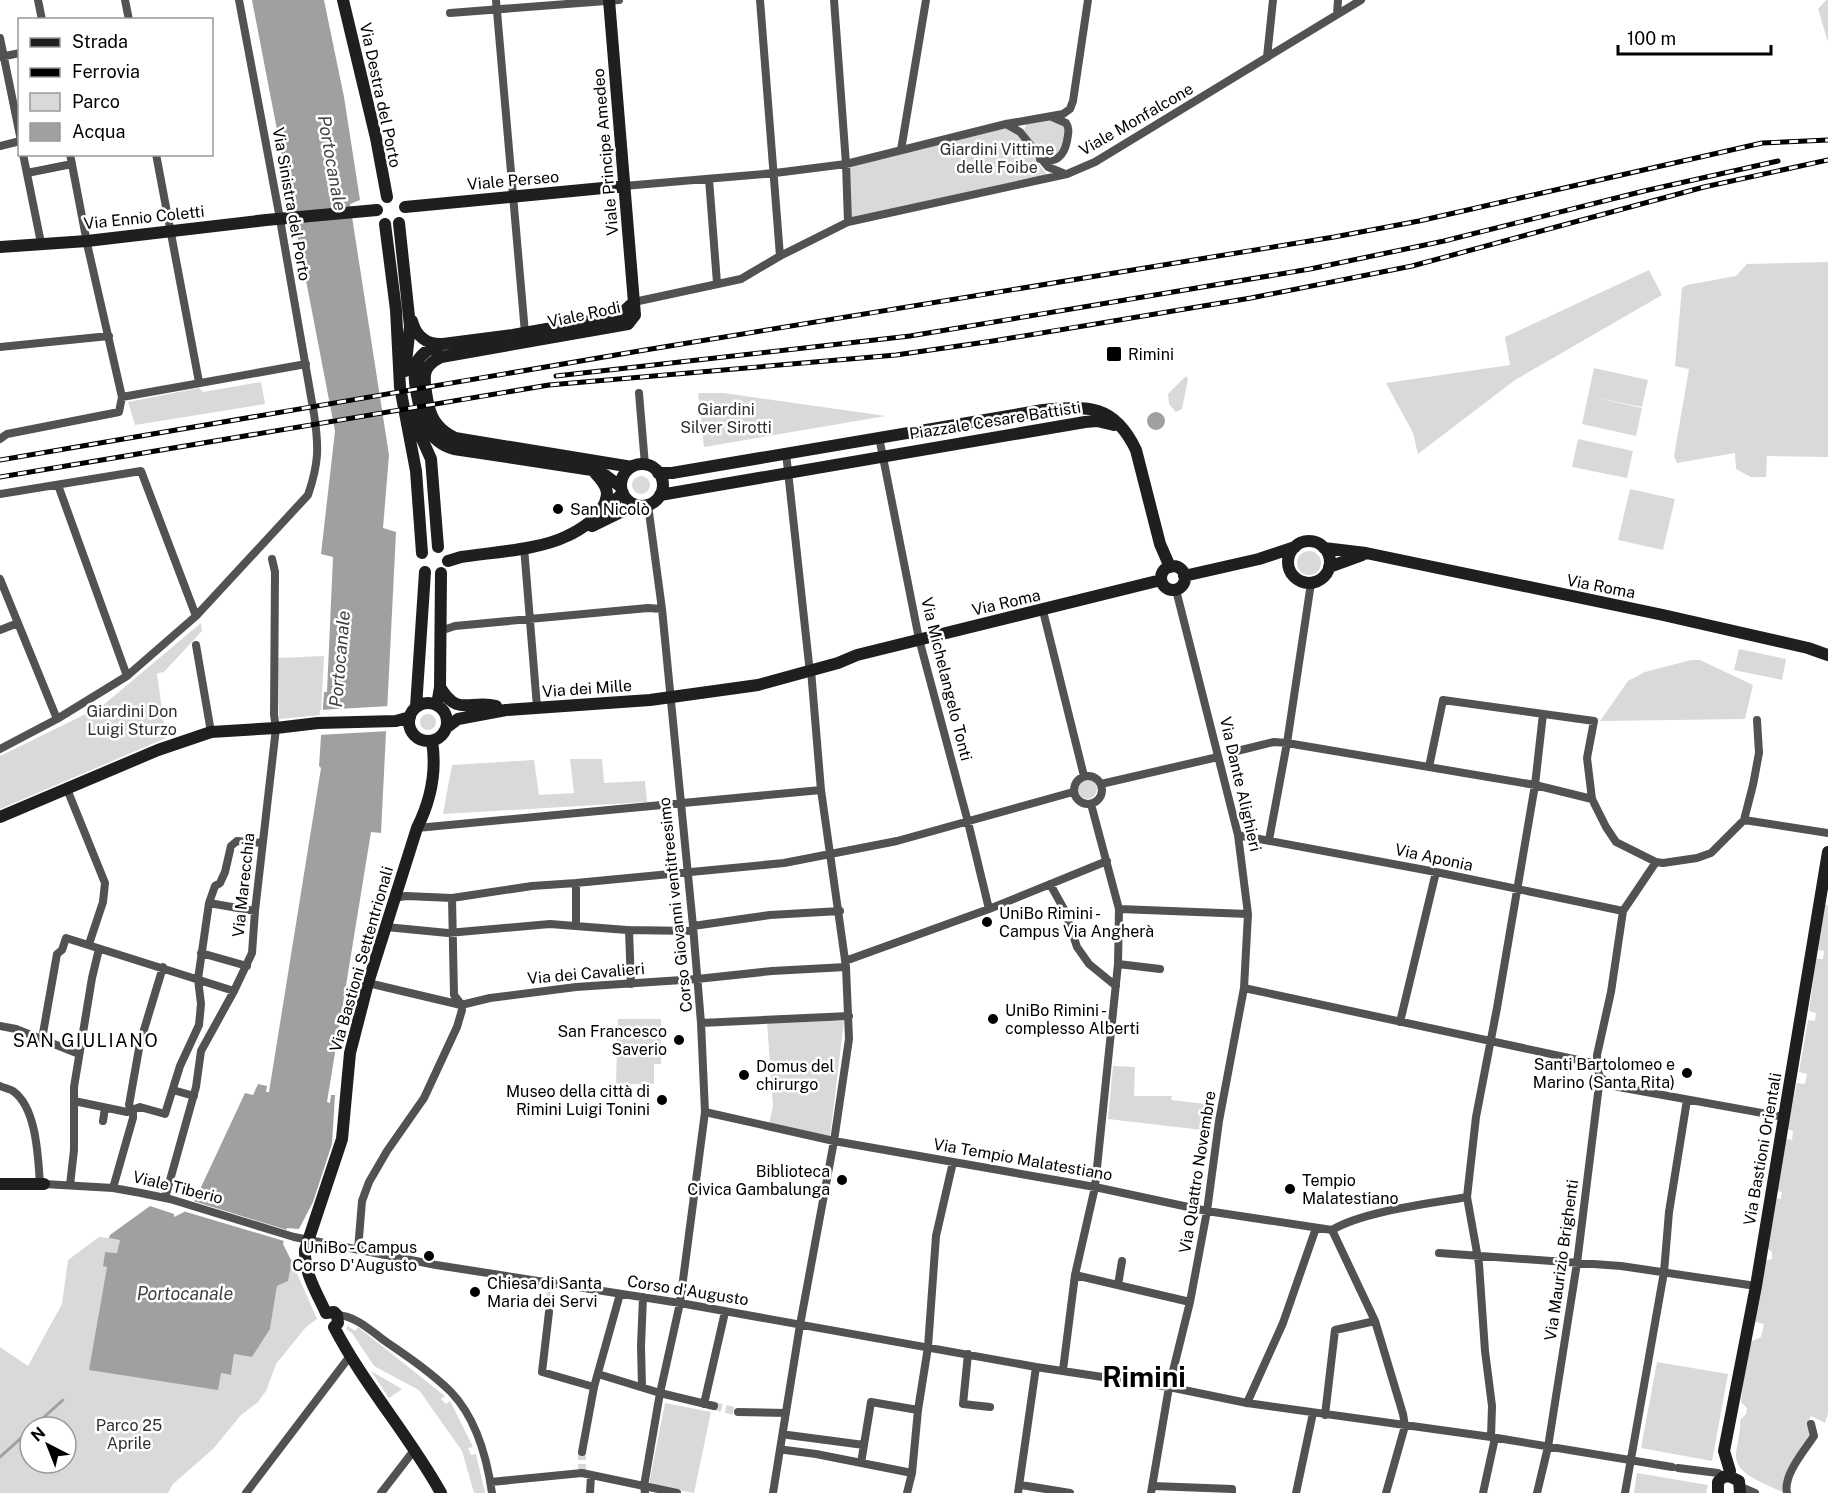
<svg xmlns="http://www.w3.org/2000/svg" width="1828" height="1493" font-family="'Public Sans',sans-serif">
<style>
.green{fill:#d9d9d9;fill-rule:evenodd}
.water{fill:#a0a0a0}
.pier{fill:#fff}
.lines{fill:none;stroke-linecap:round;stroke-linejoin:round}
.stream{stroke:#a0a0a0;stroke-width:3}
.street-tunnel{stroke:#d9d9d9;stroke-width:8;stroke-dasharray:8 4;stroke-linecap:butt}
.street{stroke:#525252;stroke-width:8}
.secondary{stroke:#1f1f1f;stroke-width:12}
.rail-casing{stroke:#000;stroke-width:5}
.rail{stroke:#fff;stroke-width:3;stroke-dasharray:9;stroke-linecap:butt}
.poi-dot{fill:#000;stroke:#fff;stroke-width:2}
.labels{text-anchor:middle;stroke-width:5;stroke-linejoin:round;paint-order:stroke}
.street-label{font-size:16px;fill:#000;stroke:#fff}
.park-label{font-size:16px;fill:#303030;stroke:#fff}
.poi-label{font-size:16px;fill:#000;stroke:#fff;text-anchor:start}
.water-label{font-size:18px;font-style:italic;fill:#414141;stroke:#fff}
.neighbourhood-label{font-size:18px;letter-spacing:1.5px;fill:#000;stroke:#fff}
.town-label{font-size:28px;font-weight:bold;fill:#000;stroke:#fff}
</style>
<rect width="100%" height="100%" fill="#fff"/>
<!-- green -->
<path class="green" d="M1826 0H1828V42L1818 9Z
M1044 119C1071 123 1066 130 1061 152L1055 157 1042 156 1024 132 1026 124Z
M1005 128 1017 135 1047 175C982 191 916 202 851 219L849 167Z
M1828 262V457L1767 456 1766 477H1751L1736 469 1735 453 1677 463 1674 456 1689 369 1675 366 1682 288 1687 285 1736 276 1747 264Z
M1649 270 1662 295 1515 380 1418 454 1413 433 1386 383 1510 365 1505 337Z
M1594 368 1648 380 1642 407 1588 396Z
M1186 376 1188 379 1182 409 1176 412 1169 404 1168 394Z
M261 382 265 404 135 425 128 402 199 388 203 392Z
M698 393H724L886 416 704 447Z
M1588 396 1642 408 1636 436 1582 424Z
M1578 439 1633 451 1627 478 1572 467Z
M632 485a9 9 0 1 1 18 0a9 9 0 1 1-18 0Z
M1630 489 1675 499 1663 550 1618 540Z
M1297 563a12 12 0 1 1 24 0a12 12 0 1 1-24 0Z
M201 623 202 631 163 673 161 672 157 674 166 738 0 809V756L102 706Z
M1739 649 1786 659 1782 680 1734 670Z
M324 656 321 715 279 719 278 658Z
M1691 660H1700L1753 685 1745 719 1600 721 1628 681 1645 672Z
M420 722a8 8 0 1 1 16 0a8 8 0 1 1-16 0Z
M570 759H602L604 783 645 781 647 802 443 814 452 765 534 760 539 795 574 793Z
M1077 789a10 10 0 1 1 20 0a10 10 0 1 1-20 0Z
M1825 905H1828V1413L1825 1423 1811 1416 1808 1422 1811 1436 1789 1472 1782 1492C1767 1484 1734 1475 1736 1454 1737 1443 1741 1432 1740 1420L1746 1414 1747 1408 1741 1402 1748 1343 1761 1337 1764 1324 1752 1321 1764 1261 1772 1259V1252L1766 1248 1775 1198 1781 1199 1782 1192 1776 1191 1785 1139 1792 1140 1793 1131 1787 1129 1797 1083 1805 1084 1807 1074 1799 1072 1808 1020 1815 1021 1816 1013 1809 1011 1816 959H1823L1824 951 1818 950Z
M618 1019H661V1064H654V1084H616Z
M844 1021 830 1136 769 1124 773 1106 767 1022Z
M1113 1066 1135 1067 1134 1096H1172L1171 1100 1214 1105 1211 1131 1108 1119Z
M99 1237 120 1239 118 1253 105 1252 103 1266H107L221 1373 231 1375 234 1354 252 1357 270 1329 277 1286 288 1281 292 1262 317 1319 306 1327 276 1364 266 1391 258 1402 241 1415 213 1449 173 1484 168 1493H0V1347L28 1366 62 1304 68 1260ZM30 1427H66V1463H30Z
M350 1321 348 1326 355 1331 358 1327 445 1396 441 1399 446 1404 450 1401 473 1447 468 1448 471 1455 476 1454 485 1493H474L462 1451 419 1390 374 1366 352 1333 346 1329Z
M1657 1362 1728 1374 1712 1461 1641 1448Z
M371 1371 402 1389 389 1398Z
M665 1403 711 1412 694 1493 649 1484Z
M1637 1473 1708 1485 1706 1493H1634Z"/>
<!-- water -->
<path class="water" d="M252 0H324L344 97 360 200 350 204 389 455 383 528 396 532 381 833 371 832 327 1102 330 1103 331 1095H335L332 1144 313 1202 299 1229 287 1228 283 1244 292 1262 288 1281 277 1286 270 1329 252 1357 234 1354 231 1375 221 1373 218 1390 89 1370 107 1267 103 1266 105 1252 117 1253 120 1240 109 1238 110 1235 150 1206 174 1214V1217L184 1212 195 1200 245 1093 253 1095 258 1084 267 1086 266 1092H269L321 768 319 766 324 692H327L333 557 321 554 335 431Z
M1147 421a9 9 0 1 1 18 0a9 9 0 1 1-18 0Z"/>
<!-- pier -->
<path class="pier" d="M390 706 389 731 318 735 320 710Z
M190 1200 287 1230 284 1241 183 1211Z"/>
<g class="lines">
<!-- stream -->
<path class="stream" d="M33 1427 63 1400
M0 1457 30 1430"/>
<!-- street-tunnel -->
<path class="street-tunnel" d="M549 1312 551 1290
M714 1406 738 1412
M582 1452V1470"/>
<!-- street -->
<path class="street" d="M38 0 42 20
M125 0 129 20
M496 0 525 333
M760 0 780 256
M834 0 846 164 848 222
M450 13 619 0
M1337 14 1338 0
M0 38 20 136
M0 57 20 53
M1267 57 1273 0
M1006 124 1020 132 1048 167 1063 173
M0 146 20 141
M901 150 926 0
M23 154 41 243
M156 154 199 382
M1040 159C1056 164 1064 156 1067 141 1068 134 1070 129 1066 123L1052 117
M27 173 72 164
M709 179 717 283
M624 186 775 173 846 164 1006 124 1063 114 1070 109 1073 101 1088 0
M634 302 741 279 780 256 848 222 1067 174 1095 162 1361 0
M0 347 109 336
M639 393 645 465
M122 397 306 364
M879 437 919 639 968 822 989 909
M0 439 7 434 119 412 122 397 88 248 70 154
M786 453 809 664
M58 485 127 676
M0 494 141 471 196 616
M524 547 537 707
M0 579 57 719
M1043 611 1084 776
M0 630 18 623
M440 631 455 626 648 608 662 609
M196 645 211 732
M0 749 57 719 127 676 196 616 308 495C319 463 319 447 314 414L278 208 239 0
M1233 752 1274 742 1287 743 1535 785 1592 799
M1429 767 1443 700 1594 721 1587 758 1592 799 1606 827 1616 842 1656 862 1663 863 1697 858 1711 853 1744 820 1753 785 1759 753 1757 720
M1074 790a14 14 0 1 1 28 0a14 14 0 1 1-28 0Z
M1101 784 1218 757
M67 789 105 883 103 902 89 944
M1744 820 1828 833
M417 828 821 790
M1238 835 1436 872 1623 911
M1269 840 1287 743 1311 583
M1656 862 1623 911 1611 992 1597 1055V1068L1600 1077 1613 1086 1784 1117
M576 883V926
M1050 884 1065 911 1077 947 1089 964 1116 986
M394 898 406 896 452 898 532 886 576 883 784 863 897 841 1073 792
M452 898 454 995 461 1004
M209 903 255 911
M1119 909 1248 914
M693 926 770 915 840 911
M386 927 448 933 550 924 627 930 693 931
M629 930 631 984
M201 953 247 966
M845 961 989 909 1107 861
M1118 964 1160 969
M368 983 461 1005 490 998 576 987 697 979 772 971 846 967
M1244 988 1597 1064
M1400 1022 1436 872
M701 1023 849 1016
M0 1026 16 1029 79 1054
M42 1039 57 954 62 950 66 938 234 991
M0 1086C4 1088 10 1089 13 1091 37 1108 38 1158 40 1184
M173 1090 194 1096
M74 1101 127 1112 140 1107 165 1114 180 1066 199 1025 201 1004 198 979 209 903 215 886 220 883 225 872 231 846 237 841 262 843
M705 1112 834 1141 1095 1187 1207 1211 1332 1230
M103 1121 105 1108
M44 1184 113 1188 141 1193 170 1199 294 1237 436 1265 680 1303 1036 1367 1169 1387 1247 1403 1491 1437 1672 1467
M70 1185 74 1150V1087L92 978 99 949
M113 1188 133 1118V1111L129 1105 140 1043 163 967
M165 1198 196 1087 201 1051 234 991 252 953 255 911 276 728 274 715 275 572 272 559
M1332 1230 1375 1321 1403 1414 1405 1426 1386 1493
M1332 1230C1364 1211 1428 1204 1467 1197
M358 1250 362 1201 369 1182 387 1151 424 1098 457 1027 462 1010 461 1005
M1439 1253 1621 1266 1756 1286
M1075 1275 1190 1302
M1118 1285 1122 1261
M549 1312 542 1372 594 1387
M337 1315C356 1316 370 1330 385 1341 407 1356 432 1373 451 1392 476 1418 487 1458 492 1493
M968 1354 963 1404 990 1407
M1063 1370 1075 1275 1095 1187 1118 964 1119 909 1091 804
M598 1374 660 1393 714 1406
M642 1387 641 1346 643 1297
M1247 1403 1283 1323 1316 1228
M704 1404 725 1312
M738 1412 786 1413
M1325 1415 1335 1330 1375 1321
M788 1435 864 1445
M1491 1437 1492 1406 1485 1351 1479 1264 1467 1197 1476 1117 1497 1008 1535 785 1543 714
M785 1450 816 1454 912 1473
M582 1452 594 1387 620 1294
M861 1463 871 1402 918 1410
M1678 1468 1718 1473
M491 1482 582 1473 677 1493
M1021 1485 1070 1493
M1153 1486 1232 1489V1493
M1741 1487 1755 1493
M246 1493 350 1356
M381 1493 415 1449
M590 1493 591 1475
M645 1493 644 1486 660 1393 680 1303 705 1112 701 1023 693 926 662 609 648 505
M773 1493 800 1325 834 1141 849 1039 846 967 821 790 811 670
M907 1493 912 1473 918 1410 928 1347 936 1236 953 1162
M1018 1493 1036 1367
M1151 1493 1169 1387 1190 1302 1207 1211 1219 1121 1244 988 1248 914 1238 835 1176 590
M1296 1493 1313 1413
M1483 1493 1495 1438
M1537 1493 1548 1447 1577 1263 1600 1077
M1625 1493 1664 1272 1669 1212 1687 1100
M1787 1493C1783 1475 1804 1451 1814 1436L1811 1424"/>
<!-- secondary -->
<path class="secondary" d="M343 0 376 138 387 197
M609 0 635 315 628 324 441 357C424 365 423 374 426 392 429 414 434 428 455 438L632 467
M405 207 624 186
M399 223 410 326 405 371
M385 224 396 310 400 387 416 471 422 553
M0 247 87 241 266 220 377 210
M412 321C416 336 427 345 443 344L513 335 619 316 634 302
M443 344C432 347 422 352 417 362 413 372 415 384 417 395 421 418 428 442 454 449L592 470 605 475 621 487
M410 412 431 459 438 547
M621 485a21 21 0 1 1 42 0a21 21 0 1 1-42 0Z
M595 473C608 487 611 494 601 510
M658 473H672L1043 410C1089 406 1114 404 1136 450L1160 544 1170 567
M660 495 1085 422 1097 421 1114 425
M592 526 635 505
M1288 562a21 21 0 1 1 42 0a21 21 0 1 1-42 0Z
M1324 548 1366 553 1663 615 1808 648 1828 655
M448 561 461 557C493 552 539 550 567 536 588 527 605 509 623 493
M1161 578a12 12 0 1 1 24 0a12 12 0 1 1-24 0Z
M1329 567 1362 555
M1184 576 1259 559 1295 547
M440 687C458 718 471 699 496 706
M409 722a19 19 0 1 1 38 0a19 19 0 1 1-38 0Z
M437 705 440 687 441 573
M416 707 425 572
M446 728 458 719 506 710 650 700 758 685 838 663 857 655 1161 580
M0 817 158 750 211 732 276 728 318 723 396 721 410 717
M0 1184H44
M326 1313C317 1293 304 1273 305 1250L342 1139 350 1053 368 983 417 828C431 800 437 772 432 741
M326 1313 334 1312 337 1315 338 1323 334 1327
M334 1327C364 1385 409 1435 441 1493
M1729 1476 1730 1471 1724 1451 1756 1286 1828 852
M1718 1493V1482L1723 1477 1729 1476 1739 1481 1740 1493"/>
<defs>
<path id="rail" d="M556 376 910 336 1310 269 1444 241 1644 191 1778 161
M0 460 645 350 1334 237 1419 221 1762 143 1828 140
M0 477 549 385 896 355 993 341 1251 298 1412 266 1704 187 1828 160"/>
</defs>
<!-- rail casing -->
<use href="#rail" class="rail-casing"/>
<!-- rail -->
<use href="#rail" class="rail"/>
</g>
<!-- markers -->
<g class="poi-dot">
<rect x="1106" y="346" width="16" height="16" rx="3"/>
<circle cx="558" cy="509" r="6"/>
<circle cx="987" cy="922" r="6"/>
<circle cx="993" cy="1019" r="6"/>
<circle cx="679" cy="1040" r="6"/>
<circle cx="1687" cy="1073" r="6"/>
<circle cx="744" cy="1075" r="6"/>
<circle cx="662" cy="1100" r="6"/>
<circle cx="842" cy="1180" r="6"/>
<circle cx="1290" cy="1189" r="6"/>
<circle cx="429" cy="1256" r="6"/>
<circle cx="475" cy="1292" r="6"/>
</g>
<g class="labels">
<!-- street labels -->
<g class="street-label">
<text transform="translate(381 95) rotate(78)" y="6">Via Destra del Porto</text>
<text transform="translate(1136 119) rotate(-30)" y="6">Viale Monfalcone</text>
<text transform="translate(605 152) rotate(-95)" y="6">Viale Principe Amedeo</text>
<text transform="translate(513 180) rotate(-5)" y="6">Viale Perseo</text>
<text transform="translate(292 204) rotate(80)" y="6">Via Sinistra del Porto</text>
<text transform="translate(144 217) rotate(-6)" y="6">Via Ennio Coletti</text>
<text transform="translate(584 314) rotate(-12)" y="6">Viale Rodi</text>
<text transform="translate(995 420) rotate(-9)" y="6">Piazzale Cesare Battisti</text>
<text transform="translate(1601 586) rotate(11)" y="6">Via Roma</text>
<text transform="translate(1006 602) rotate(-13)" y="6">Via Roma</text>
<text transform="translate(947 679) rotate(76)" y="6">Via Michelangelo Tonti</text>
<text transform="translate(587 688) rotate(-4)" y="6">Via dei Mille</text>
<text transform="translate(1241 784) rotate(77)" y="6">Via Dante Alighieri</text>
<text transform="translate(1434 857) rotate(12)" y="6">Via Aponia</text>
<text transform="translate(243 885) rotate(-84)" y="6">Via Marecchia</text>
<text transform="translate(675 905) rotate(-96)" y="6">Corso Giovanni ventitreesimo</text>
<text transform="translate(361 959) rotate(-74)" y="6">Via Bastioni Settentrionali</text>
<text transform="translate(586 973) rotate(-5)" y="6">Via dei Cavalieri</text>
<text transform="translate(1762 1149) rotate(-80)" y="6">Via Bastioni Orientali</text>
<text transform="translate(1023 1159) rotate(10)" y="6">Via Tempio Malatestiano</text>
<text transform="translate(1197 1172) rotate(-81)" y="6">Via Quattro Novembre</text>
<text transform="translate(178 1187) rotate(14)" y="6">Viale Tiberio</text>
<text transform="translate(1561 1260) rotate(-82)" y="6">Via Maurizio Brighenti</text>
<text transform="translate(688 1290) rotate(9)" y="6">Corso d'Augusto</text>
</g>
<!-- park labels -->
<g class="park-label">
<text x="997" y="155">Giardini Vittime<tspan x="997" dy="18">delle Foibe</tspan></text>
<text x="726" y="415">Giardini<tspan x="726" dy="18">Silver Sirotti</tspan></text>
<text x="132" y="717">Giardini Don<tspan x="132" dy="18">Luigi Sturzo</tspan></text>
<text x="129" y="1431">Parco 25<tspan x="129" dy="18">Aprile</tspan></text>
</g>
<!-- poi labels -->
<g class="poi-label">
<text x="1128" y="360">Rimini</text>
<text x="570" y="515">San Nicolò</text>
<text x="999" y="919">UniBo Rimini -<tspan x="999" dy="18">Campus Via Angherà</tspan></text>
<text x="1005" y="1016">UniBo Rimini -<tspan x="1005" dy="18">complesso Alberti</tspan></text>
<text x="667" y="1037" text-anchor="end">San Francesco<tspan x="667" dy="18">Saverio</tspan></text>
<text x="1675" y="1070" text-anchor="end">Santi Bartolomeo e<tspan x="1675" dy="18">Marino (Santa Rita)</tspan></text>
<text x="756" y="1072">Domus del<tspan x="756" dy="18">chirurgo</tspan></text>
<text x="650" y="1097" text-anchor="end">Museo della città di<tspan x="650" dy="18">Rimini Luigi Tonini</tspan></text>
<text x="830" y="1177" text-anchor="end">Biblioteca<tspan x="830" dy="18">Civica Gambalunga</tspan></text>
<text x="1302" y="1186">Tempio<tspan x="1302" dy="18">Malatestiano</tspan></text>
<text x="417" y="1253" text-anchor="end">UniBo - Campus<tspan x="417" dy="18">Corso D'Augusto</tspan></text>
<text x="487" y="1289">Chiesa di Santa<tspan x="487" dy="18">Maria dei Servi</tspan></text>
</g>
<!-- water labels -->
<g class="water-label">
<text transform="translate(332 163) rotate(80)" y="6">Portocanale</text>
<text transform="translate(340 659) rotate(-85)" y="6">Portocanale</text>
<text x="185" y="1300">Portocanale</text>
</g>
<!-- neighbourhood labels -->
<g class="neighbourhood-label">
<text x="86" y="1047">SAN GIULIANO</text>
</g>
<!-- town labels -->
<g class="town-label">
<text x="1144" y="1387">Rimini</text>
</g>
</g>
<!-- legend -->
<rect x="18" y="18" width="195" height="138" fill="#ffffff" stroke="#999999" stroke-width="1.5"/>
<rect x="30" y="38" width="30" height="9" fill="#1f1f1f" stroke="#999999" stroke-width="1.5"/>
<text x="72" y="48" font-size="18" fill="#000000">Strada</text>
<rect x="30" y="68" width="30" height="9" fill="#000000" stroke="#999999" stroke-width="1.5"/>
<text x="72" y="78" font-size="18" fill="#000000">Ferrovia</text>
<rect x="30" y="93" width="30" height="18" fill="#d9d9d9" stroke="#999999" stroke-width="1.5"/>
<text x="72" y="108" font-size="18" fill="#000000">Parco</text>
<rect x="30" y="123" width="30" height="18" fill="#a0a0a0" stroke="#999999" stroke-width="1.5"/>
<text x="72" y="138" font-size="18" fill="#000000">Acqua</text>
<!-- north arrow -->
<g transform="translate(48 1445) rotate(318)"><circle r="28" fill="#ffffff" stroke="#999999" stroke-width="1.5"/>
<path d="M0-4.5L10 22L0 15L-10 22Z" fill="#000000"/>
<text y="-9" font-size="16" font-weight="bold" text-anchor="middle" fill="#000000">N</text>
</g>
<!-- scale -->
<path d="M1618 45v9h153v-9" fill="none" stroke="#000000" stroke-width="3"/>
<text x="1627" y="45" font-size="18" fill="#000000" stroke="#ffffff" stroke-width="4.5" paint-order="stroke">100 m</text>
</svg>
